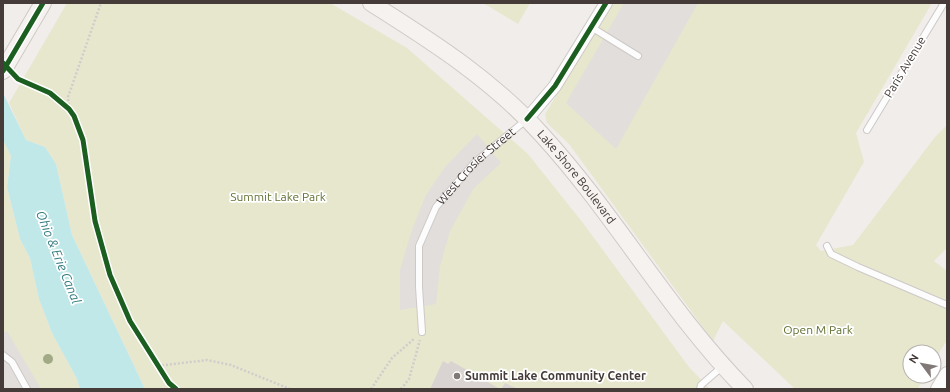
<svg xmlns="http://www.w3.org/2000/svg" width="950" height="392" font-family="Ubuntu,sans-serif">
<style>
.green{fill:#e7e7ce}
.parking{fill:#e1dedc}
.water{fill:#c1e8e9}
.building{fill:#d9d4d2}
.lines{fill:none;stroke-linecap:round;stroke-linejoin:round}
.service-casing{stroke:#cdc9c7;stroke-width:8}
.minor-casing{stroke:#cdc9c7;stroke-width:14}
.tertiary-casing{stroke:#cdc9c7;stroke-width:16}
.secondary-casing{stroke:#d0c9c5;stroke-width:18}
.path{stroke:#d1cccb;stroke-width:2.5;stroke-dasharray:2 2;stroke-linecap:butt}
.service{stroke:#fdfcfc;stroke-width:6}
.minor{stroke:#fdfcfc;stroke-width:12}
.tertiary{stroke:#fdfcfc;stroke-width:14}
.secondary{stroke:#f5f2f0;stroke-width:16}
.cycleway-casing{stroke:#fff;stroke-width:8}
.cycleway{stroke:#1b5e20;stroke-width:5}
.tree{fill:#a2a985}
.poi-dot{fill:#817977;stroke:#fff;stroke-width:1.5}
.labels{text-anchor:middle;stroke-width:3.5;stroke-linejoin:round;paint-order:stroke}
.street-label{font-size:12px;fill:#453b38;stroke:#fff}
.park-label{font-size:12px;fill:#617132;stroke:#fff}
.poi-label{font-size:12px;font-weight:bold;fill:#453b38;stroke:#fff;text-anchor:start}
.water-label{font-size:13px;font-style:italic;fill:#337c80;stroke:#fff}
</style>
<rect width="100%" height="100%" fill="#f1edeb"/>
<!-- green -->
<path class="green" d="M67 3H330L407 48 528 154 583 223 689 367 710 389H145L72 235 56 164 45 147 26 140 9 103Z
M483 3H530L518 24Z
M613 3H932L856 133 864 162 816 245 821 251 853 245 935 137 947 125V248L934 261 947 271V340L934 361V352H910V376H925L918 389H795L723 321 713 341 569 144 547 123 545 114Z
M3 140 11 156 7 187 20 239 30 258 39 299 52 333 77 379 80 389H3Z"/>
<!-- parking -->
<path class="parking" d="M624 3H698L616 149 566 103Z
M477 134 501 163 474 188 450 231 440 266 436 304 400 310V270L412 230 426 195 445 167Z
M7 331 41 389H3V333Z"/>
<!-- water -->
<path class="water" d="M3 93 26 140 45 147 56 164 72 235 145 389H80L77 379 52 333 39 299 30 258 20 239 7 187 11 156 3 140Z"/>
<!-- building -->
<path class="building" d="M443 361 448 364 451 361 500 389H430Z
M505 383 518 389H501Z"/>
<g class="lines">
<defs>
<g id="service">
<path d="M591 27 638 56"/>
<path d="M867 130 944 3"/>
<path d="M827 246 831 254 858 267 947 305"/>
<path id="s1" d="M422 332 419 287V246L436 207 474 163 526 120"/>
<path d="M3 355 12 362 27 389"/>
<path d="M700 389 701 385 723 366"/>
</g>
<path id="minor" d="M527 119 555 86 606 3"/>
<path id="tertiary" d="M938 389 947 374"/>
<g id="secondary">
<path id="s2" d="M371 3C433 42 494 81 543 136 616 216 669 312 745 389"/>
<path d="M3 71 43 3"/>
</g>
</defs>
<!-- service casing -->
<use href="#service" class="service-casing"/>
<!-- minor casing -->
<use href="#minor" class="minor-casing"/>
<!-- tertiary casing -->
<use href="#tertiary" class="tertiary-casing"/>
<!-- secondary casing -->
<use href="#secondary" class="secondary-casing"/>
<!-- path -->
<path class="path" d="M69 109 68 97 101 3
M158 366 207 360 231 365 290 389
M371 389 392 358 415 338
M401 389 409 379 420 340"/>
<!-- service -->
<use href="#service" class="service"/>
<!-- minor -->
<use href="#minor" class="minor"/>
<!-- tertiary -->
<use href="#tertiary" class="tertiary"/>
<!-- secondary -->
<use href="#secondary" class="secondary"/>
<defs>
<path id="cycleway" d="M3 63 18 79 50 93 69 109 74 116 83 140 95 221 110 275 130 321 169 383 176 389
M3 71 43 3
M527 119 555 86 606 3"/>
</defs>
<!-- cycleway casing -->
<use href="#cycleway" class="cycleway-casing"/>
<!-- cycleway -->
<use href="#cycleway" class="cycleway"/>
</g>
<!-- trees -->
<circle class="tree" cx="48" cy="359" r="5"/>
<!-- markers -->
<circle class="poi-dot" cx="457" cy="376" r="4"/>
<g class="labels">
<!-- street labels -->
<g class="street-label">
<text transform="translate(905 67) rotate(-59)" y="4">Paris Avenue</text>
<text dy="4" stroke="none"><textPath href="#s1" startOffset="186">West Crosier Street</textPath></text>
<text dy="4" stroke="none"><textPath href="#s2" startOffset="271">Lake Shore Boulevard</textPath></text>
</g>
<!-- park labels -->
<g class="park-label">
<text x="278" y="201">Summit Lake Park</text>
<text x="818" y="334">Open M Park</text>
</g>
<!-- poi labels -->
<g class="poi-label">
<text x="465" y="380">Summit Lake Community Center</text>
</g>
<!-- water labels -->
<g class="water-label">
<text transform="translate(59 257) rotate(68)" y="5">Ohio &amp; Erie Canal</text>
</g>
</g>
<!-- border -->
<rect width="950" height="392" fill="none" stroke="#453b38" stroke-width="8"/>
<!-- north arrow -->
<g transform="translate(922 364) rotate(302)"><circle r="19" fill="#ffffff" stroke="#b5b1af"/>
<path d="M0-3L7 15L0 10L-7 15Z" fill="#817977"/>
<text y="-6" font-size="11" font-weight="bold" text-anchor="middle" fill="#453b38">N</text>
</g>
</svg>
